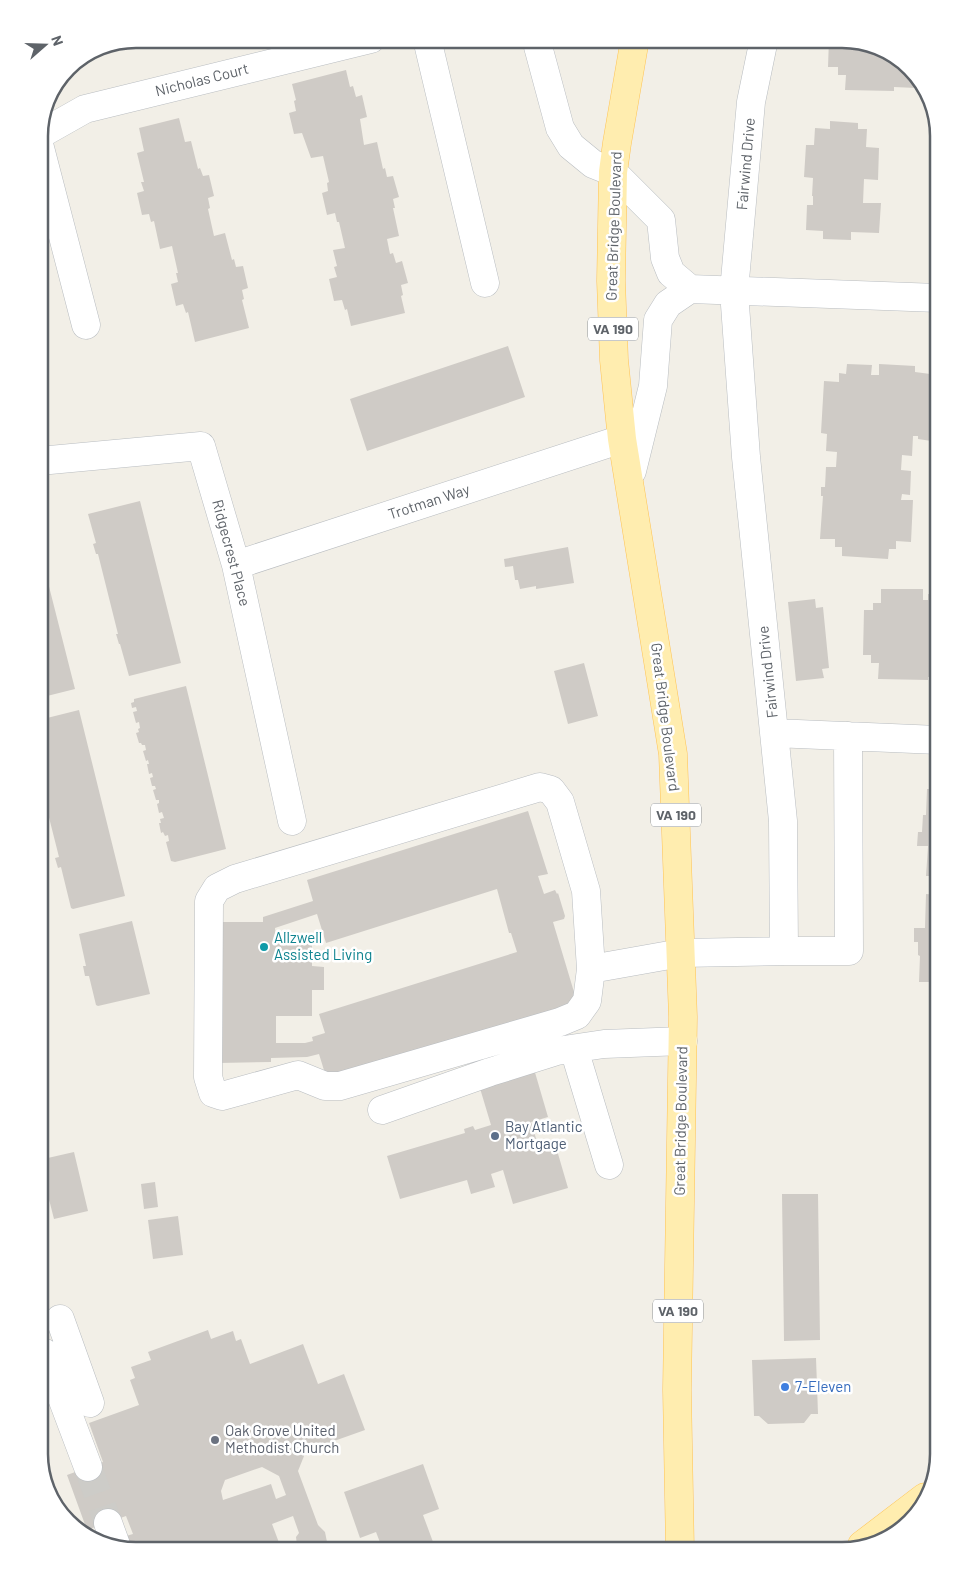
<svg xmlns="http://www.w3.org/2000/svg" width="977" height="1589" font-family="Barlow,sans-serif">
<style>
.building{fill:#cfcbc6;fill-rule:evenodd}
.lines{fill:none;stroke-linecap:round;stroke-linejoin:round}
.minor-tunnel{stroke:#cdccc8;stroke-width:28;stroke-dasharray:28 14;stroke-linecap:butt}
.minor-casing{stroke:#b9bdc1;stroke-width:29}
.major-casing{stroke:#ffc353;stroke-width:29}
.minor{stroke:#fff;stroke-width:28}
.major{stroke:#ffedaf;stroke-width:28}
.culture-dot{fill:#0f9aa8;stroke:#fff;stroke-width:2}
.service-dot{fill:#5c6f8a;stroke:#fff;stroke-width:2}
.shop-dot{fill:#3f7fe0;stroke:#fff;stroke-width:2}
.worship-dot{fill:#6b7280;stroke:#fff;stroke-width:2}
.labels{text-anchor:middle;stroke-width:5;stroke-linejoin:round;paint-order:stroke}
.shield{fill:#fff;stroke:#8e9296;stroke-width:1}
.shield-label{font-size:14px;font-weight:bold;fill:#5e6369}
.street-label{font-size:15px;fill:#5e6369;stroke:#fff}
.culture-label{font-size:15px;fill:#0d838f;stroke:#fff;text-anchor:start}
.service-label{font-size:15px;fill:#4e5e75;stroke:#fff;text-anchor:start}
.shop-label{font-size:15px;fill:#366cbe;stroke:#fff;text-anchor:start}
.worship-label{font-size:15px;fill:#5b616d;stroke:#fff;text-anchor:start}
.rim{fill:none;stroke:#5e6369;stroke-width:2.5}
</style>
<rect width="100%" height="100%" fill="#f2efe7"/>
<!-- building -->
<path class="building" d="M829 39H848L895 55 916 79V88L894 87V91L845 90 846 75H838V67H828Z
M346 70 350 87 353 86 356 97 362 95 367 117 360 119 364 145 377 142 383 169 385 168 387 177 393 176 399 197 393 199 395 208H393L399 236 387 239 390 254 393 253 396 263 402 261 408 283 401 285 403 295 401 296 405 313 351 326 347 309 345 310 342 300 334 301 329 279 337 277 334 267 337 266 333 250 345 248 339 222H337L335 213 327 215 322 193 328 191 327 183 329 182 323 156 311 158 302 133 294 134 289 113 296 111 294 101 296 100 292 84Z
M179 118 185 142 191 141 198 169 200 168 203 176 209 175 214 196 208 198 210 208 208 209 214 236 225 233 232 260 234 259 236 267 243 266 248 288 242 290 244 299 242 300 249 328 195 342 188 312 186 313 183 304 176 306 171 284 178 282 176 273H178L172 246 160 249 154 221 151 222 149 214 142 215 137 193 144 191 141 182H144L137 153 144 151 139 128Z
M830 121 858 123V129H867L866 147 879 148 878 180 864 179 863 203H881L879 233 851 232V240L823 239V231L806 230 807 205H813V196H812L813 178 804 177 806 145H814L815 128 830 129Z
M935 250H938V278H934Z
M508 346 525 397 367 451 350 399Z
M847 364 872 365 871 375H879V364L915 366V372L938 375V442L918 439V436H913L912 456 902 455 901 470 911 471 910 495 902 494 901 500H913L911 542 896 541V549H889L888 559 842 556V547H835V539H820L823 496H821V487H825L826 467H836L837 452 826 451 827 434 821 433 824 381 839 382V373L846 374Z
M140 501 181 663 129 676 120 644H119L116 634H118L98 554H96L93 544 96 543 88 514Z
M39 547 75 689 39 698Z
M568 547 574 583 536 589V586L520 589 518 580H515L513 566 505 567 504 559Z
M881 589H923V600H928V594L938 595V677H928V680L878 679 879 663H871V655H863L864 610H873V603H881Z
M815 599 816 608 823 607 829 668 822 669 824 678 796 681 788 602Z
M584 663 598 716 568 724 554 671Z
M186 686 226 849 175 862 171 861 166 842 169 841 168 835 165 836 163 832 161 833 159 823H161L160 819 164 818 162 812 159 813 157 804 159 803V800H156L153 790 156 789 155 786H152L150 778 153 777 152 773 149 774 147 764H149L148 760 146 761 143 751 146 750 145 745H142L141 743H139L136 733 139 732 138 729 140 728 139 722 136 723 133 712 137 711 136 707 132 708 131 703 134 702V699Z
M79 710 125 896 73 909 71 908 61 867 58 868 55 858 59 857 39 778V720Z
M927 789H938V876H926L928 846H917L918 832H922L923 815H926Z
M528 811 548 874 538 876 544 894 555 890 557 894 558 893 565 916 564 919 553 922 577 1002 327 1080 319 1054 307 1057 271 1058V1062L218 1063 217 922H263V917L313 901 307 880ZM497 889 509 933H511L517 952 319 1014 325 1033 312 1037 313 1041 305 1043H276V1016H312V990H324V967L312 966V940H276L275 928 317 914 326 943Z
M926 894 938 895V982H919L920 956 918 955V942H914V928H925Z
M132 921 150 994 98 1006 96 1005 89 976H85L83 966H86L79 934Z
M534 1069 548 1117 531 1122 538 1145 554 1140 568 1188 513 1204 503 1170 491 1174 495 1187 471 1194 467 1180 400 1199 387 1156 465 1133 464 1129 473 1126 475 1130 491 1125 479 1085Z
M74 1152 88 1211 54 1219 39 1160Z
M155 1182 158 1207 144 1209 141 1184Z
M782 1194H818L820 1340 784 1341Z
M178 1216 183 1255 153 1259 148 1220Z
M208 1330 211 1339 233 1331 236 1341 241 1339 250 1364 303 1344 318 1384 344 1374 365 1430 306 1451 298 1471 318 1525 325 1532 327 1542 322 1550H300L297 1545 296 1537 299 1533 293 1516 272 1524 281 1548 275 1550H132L126 1536 133 1534 126 1516 87 1530 67 1475 103 1462 89 1423 139 1405 130 1380 135 1378 131 1367 151 1360 148 1352ZM262 1467 279 1476 286 1495 276 1499 271 1484 223 1500 221 1491 225 1480Z
M816 1358 818 1414H811L804 1423 768 1424 759 1416H754L752 1360Z
M423 1464 439 1509 423 1515 436 1550H379L378 1546 381 1545 376 1532 360 1538 344 1492Z"/>
<g class="lines">
<!-- minor-tunnel -->
<path class="minor-tunnel" d="M88 1467 108 1523"/>
<defs>
<path id="minor" d="M427 39 485 283
M536 39 560 128 571 146 593 164 613 172 661 220 665 258 671 273 690 289
M39 135 85 109 371 39
M39 144 86 325
M690 289 938 298
M39 461 201 446 236 565 292 821
M632 471 653 386 658 320 668 304 690 289
M236 565 622 439
M774 733 938 740
M784 951H849L848 736
M591 969 586 891 560 802 551 790 540 787 235 879 217 888 209 901 208 1077 213 1093 222 1096 298 1075 325 1086H340L560 1022 577 1015 587 1001 591 969 681 953 784 951 783 821 746 457 734 291 751 102 764 39
M574 1049 609 1165
M382 1110 490 1072 557 1051 604 1044 683 1041
M60 1319 90 1403
M45 1353 88 1467
M108 1523 116 1545"/>
<path id="major" d="M635 39 617 143 613 172 611 281 614 360 622 439 673 754 683 1017 677 1390 680 1550
M862 1545 925 1497"/>
</defs>
<!-- minor casing -->
<use href="#minor" class="minor-casing"/>
<!-- major casing -->
<use href="#major" class="major-casing"/>
<!-- minor -->
<use href="#minor" class="minor"/>
<!-- major -->
<use href="#major" class="major"/>
</g>
<!-- markers -->
<circle class="culture-dot" cx="264" cy="947" r="5"/>
<circle class="service-dot" cx="495" cy="1136" r="5"/>
<circle class="shop-dot" cx="785" cy="1387" r="5"/>
<circle class="worship-dot" cx="215" cy="1440" r="5"/>
<g class="labels">
<!-- shield labels -->
<g class="shield">
<rect x="588" y="317.5" width="50" height="23" rx="4"/>
<rect x="651" y="803.5" width="50" height="23" rx="4"/>
<rect x="653" y="1299.5" width="50" height="23" rx="4"/>
</g>
<g class="shield-label">
<text x="613" y="334">VA 190</text>
<text x="676" y="820">VA 190</text>
<text x="678" y="1316">VA 190</text>
</g>
<!-- street labels -->
<g class="street-label">
<text transform="translate(202 80) rotate(-14)" y="5">Nicholas Court</text>
<text transform="translate(746 164) rotate(-85)" y="5">Fairwind Drive</text>
<text transform="translate(614 226) rotate(-88)" y="5">Great Bridge Boulevard</text>
<text transform="translate(429 502) rotate(-18)" y="5">Trotman Way</text>
<text transform="translate(231 553) rotate(75)" y="5">Ridgecrest Place</text>
<text transform="translate(768 672) rotate(-96)" y="5">Fairwind Drive</text>
<text transform="translate(665 717) rotate(83)" y="5">Great Bridge Boulevard</text>
<text transform="translate(681 1121) rotate(-89)" y="5">Great Bridge Boulevard</text>
</g>
<!-- culture labels -->
<g class="culture-label">
<text x="274" y="943">Allzwell<tspan x="274" dy="17">Assisted Living</tspan></text>
</g>
<!-- service labels -->
<g class="service-label">
<text x="505" y="1132">Bay Atlantic<tspan x="505" dy="17">Mortgage</tspan></text>
</g>
<!-- shop labels -->
<g class="shop-label">
<text x="795" y="1392">7-Eleven</text>
</g>
<!-- worship labels -->
<g class="worship-label">
<text x="225" y="1436">Oak Grove United<tspan x="225" dy="17">Methodist Church</tspan></text>
</g>
</g>
<!-- crop -->
<path d="M0 0H977V1589H0ZM136 48H842A88 88 0 0 1 930 136V1454A88 88 0 0 1 842 1542H136A88 88 0 0 1 48 1454V136A88 88 0 0 1 136 48Z" fill="#fff" fill-rule="evenodd"/>
<path class="rim" d="M136 48H842A88 88 0 0 1 930 136V1454A88 88 0 0 1 842 1542H136A88 88 0 0 1 48 1454V136A88 88 0 0 1 136 48Z"/>
<!-- north arrow -->
<g transform="translate(45 45) rotate(70)" stroke="#ffffff" stroke-width="4" paint-order="stroke">
<path d="M0-4L9 19L0 12L-9 19Z" fill="#5e6369"/>
<text y="-8" font-size="14" font-weight="bold" text-anchor="middle" fill="#5e6369">N</text>
</g>
</svg>
